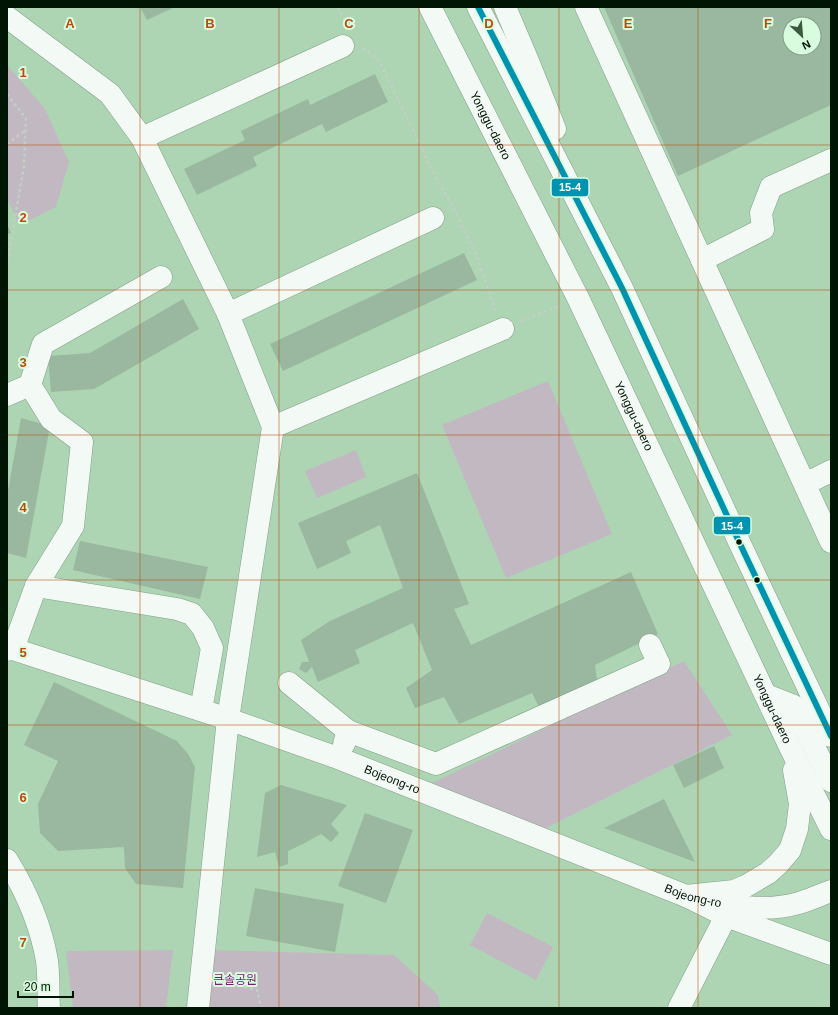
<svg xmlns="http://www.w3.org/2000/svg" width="838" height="1015" font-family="Arial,'Noto Sans KR',sans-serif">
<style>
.green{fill:#c2b8c2}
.building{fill:#99b89f;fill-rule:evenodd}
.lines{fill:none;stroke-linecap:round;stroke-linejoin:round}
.minor-casing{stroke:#80a086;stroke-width:23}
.major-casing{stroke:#80a086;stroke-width:23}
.path{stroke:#c3cfc5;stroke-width:2.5;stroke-dasharray:3 3;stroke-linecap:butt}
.minor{stroke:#f3f9f4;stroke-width:22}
.major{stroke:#f3f9f4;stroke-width:22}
.bus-1-casing{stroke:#d9fcde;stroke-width:9}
.bus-1{stroke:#0093b0;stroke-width:6}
.grid{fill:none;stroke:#ba4b0a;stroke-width:1;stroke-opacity:0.55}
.bus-dot{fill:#001503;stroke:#d9fcde;stroke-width:1.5}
.labels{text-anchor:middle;stroke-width:4;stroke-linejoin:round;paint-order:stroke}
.street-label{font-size:12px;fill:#001503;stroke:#d9fcde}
.park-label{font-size:12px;fill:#7c1a7a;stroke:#d9fcde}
.grid-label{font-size:13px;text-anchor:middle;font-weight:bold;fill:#ba4b0a;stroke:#d9fcde;stroke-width:4;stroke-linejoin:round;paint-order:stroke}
.line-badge{stroke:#d9fcde;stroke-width:1.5}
.badge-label{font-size:11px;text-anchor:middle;font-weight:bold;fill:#fff}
</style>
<rect width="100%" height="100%" fill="#add5b4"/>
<!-- green -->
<path class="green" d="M7 65 45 109 69 162 56 207 20 225 7 199Z
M548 381 612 534 506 578 442 425Z
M356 450 366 477 317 498 305 471Z
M684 661 732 735 532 835 418 790Z
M487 913 553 947 536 980 470 945Z
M173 950 166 1008H73L66 951Z
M204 950 394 955 438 995 440 1008H207Z"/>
<!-- building -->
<path class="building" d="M140 7H175L147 20Z
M604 7H831V105L678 176ZM790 24H814V48H790Z
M375 74 388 102 326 132 322 124 253 157 257 166 197 195 184 169 245 140 241 131 308 99 310 105Z
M7 224 11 233 7 234Z
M464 253 477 280 283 371 270 344Z
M183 299 199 329 94 389 51 392 48 356 90 353Z
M21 418 50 426 26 558 7 553V496Z
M417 473 469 604 454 609 471 645 631 572 658 634 595 665 597 680 539 707 532 693 459 724 444 697 415 708 406 688 432 670 413 623 355 650 360 663 318 682 312 667 306 673 299 669 302 662H309L301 640 330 621 403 588 380 525 346 541 351 553 317 569 298 523Z
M80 541 208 567 200 599 73 570Z
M54 682 177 741 188 754 195 767 183 888 136 884 125 868 124 847 58 851 40 833 38 804 58 761 24 745Z
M714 746 724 768 684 788 673 765Z
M281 785 347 805 331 824 339 833 331 842 321 834 303 844 288 851V864L279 867 275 852 257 857 265 793Z
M664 799 695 862 604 828Z
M365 813 413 830 386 903 338 886Z
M255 888 344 904 335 952 246 936Z"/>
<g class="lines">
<defs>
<g id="minor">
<path d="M586 7 831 542"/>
<path d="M7 17 110 94 142 138 228 314 273 427 228 719 198 1008"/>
<path d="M142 138 343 46"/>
<path d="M702 260 763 229 761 213 771 187 831 160"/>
<path d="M228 314 433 218"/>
<path d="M7 395 30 385"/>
<path d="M273 427 503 329"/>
<path d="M805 484 831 471"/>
<path d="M36 586 177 609 192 614 203 628 212 648 201 710"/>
<path d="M13 649 36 586 73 526 82 442 51 419 30 385 43 344 161 277"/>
<path id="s1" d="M7 650 13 649 228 719 338 758 686 896C724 904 761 914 799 903 810 900 820 895 831 891"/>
<path d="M289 683 348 731 344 744"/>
<path d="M348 731 436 764 659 664 650 645"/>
<path d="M7 860C26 891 41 925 47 961 49 976 48 993 49 1008"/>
<path d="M679 1008 726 916"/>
</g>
<g id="major">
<path id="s2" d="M430 7 578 298 790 747 831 829"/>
<path d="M478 7 622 288 741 546 831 736"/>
<path d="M505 7 528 61 555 129"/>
<path d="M766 695 794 706 831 781"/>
<path d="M686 896 734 891 746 886 768 873 778 864 790 850 797 829 800 804 794 770"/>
<path d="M686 896 726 916 831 954"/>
</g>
</defs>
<!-- minor casing -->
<use href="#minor" class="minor-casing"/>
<!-- major casing -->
<use href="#major" class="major-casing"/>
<!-- path -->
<path class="path" d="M338 7 349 27
M363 48 380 62 431 168 453 207 477 257 496 311
M7 94 26 119 24 166 7 264
M7 144 26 130
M521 321 561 305
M221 981 257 990 261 1008"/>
<!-- minor -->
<use href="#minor" class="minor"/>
<!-- major -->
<use href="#major" class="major"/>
<defs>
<path id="bus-1" d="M478 7 622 288 741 546 831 736"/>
</defs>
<!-- bus-1 casing -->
<use href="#bus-1" class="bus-1-casing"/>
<!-- bus-1 -->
<use href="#bus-1" class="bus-1"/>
</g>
<!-- grid -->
<path class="grid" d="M140 7V1008M279 7V1008M419 7V1008M559 7V1008M698 7V1008M7 145H831M7 290H831M7 435H831M7 580H831M7 725H831M7 870H831"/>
<!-- markers -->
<g class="bus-dot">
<circle cx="739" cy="542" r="3.5"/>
<circle cx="757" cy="580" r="3.5"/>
</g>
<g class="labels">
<!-- street labels -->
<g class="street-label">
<text dy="4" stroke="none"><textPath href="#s2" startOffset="133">Yonggu-daero</textPath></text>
<text dy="4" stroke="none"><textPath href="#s2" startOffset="457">Yonggu-daero</textPath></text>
<text dy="4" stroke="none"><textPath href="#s2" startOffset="781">Yonggu-daero</textPath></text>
<text dy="4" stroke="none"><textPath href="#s1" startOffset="407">Bojeong-ro</textPath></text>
<text dy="4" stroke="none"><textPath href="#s1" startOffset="730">Bojeong-ro</textPath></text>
</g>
<!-- park labels -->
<g class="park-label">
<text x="235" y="984">큰솔공원</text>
</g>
</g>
<g class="grid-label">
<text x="70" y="28">A</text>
<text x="210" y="28">B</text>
<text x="349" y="28">C</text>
<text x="489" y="28">D</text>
<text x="628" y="28">E</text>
<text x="768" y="28">F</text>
<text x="23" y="77">1</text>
<text x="23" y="222">2</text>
<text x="23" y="367">3</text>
<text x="23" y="512">4</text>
<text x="23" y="657">5</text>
<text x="23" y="802">6</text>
<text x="23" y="947">7</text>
</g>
<g class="line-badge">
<rect x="551" y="178" width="38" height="19" rx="4" fill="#0093b0"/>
<rect x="713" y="516" width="38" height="19" rx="4" fill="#0093b0"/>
</g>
<g class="badge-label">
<text x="570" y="191">15-4</text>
<text x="732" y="530">15-4</text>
</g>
<!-- border -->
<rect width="838" height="1015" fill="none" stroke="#001503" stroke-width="16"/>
<!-- north arrow -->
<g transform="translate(802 36) rotate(154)"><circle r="19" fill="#d9fcde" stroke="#82a086"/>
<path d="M0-3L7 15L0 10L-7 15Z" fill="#3d5841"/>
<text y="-6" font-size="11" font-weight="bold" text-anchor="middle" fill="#001503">N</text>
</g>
<!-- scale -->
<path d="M18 991v6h55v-6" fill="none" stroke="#001503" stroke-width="2"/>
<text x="24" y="991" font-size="12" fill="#001503" stroke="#d9fcde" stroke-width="3" paint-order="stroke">20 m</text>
</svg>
